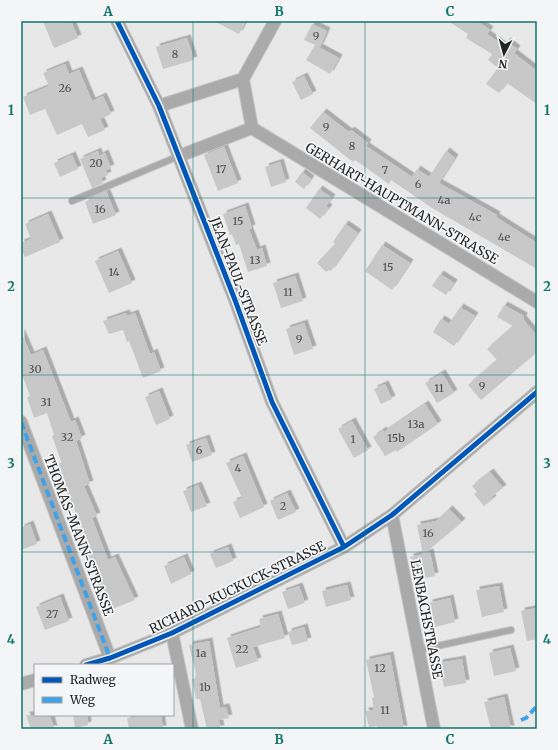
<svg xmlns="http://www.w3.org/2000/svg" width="558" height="750" font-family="Merriweather,serif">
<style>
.building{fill:#c8c8c8;filter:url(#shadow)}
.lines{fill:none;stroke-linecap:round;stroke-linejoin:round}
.service-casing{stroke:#c5c5c5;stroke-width:8}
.minor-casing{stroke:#c5c5c5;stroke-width:14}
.service{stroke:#abaaab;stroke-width:6}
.minor{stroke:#abaaab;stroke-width:12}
.quiet{stroke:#3ea2eb;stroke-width:4;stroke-dasharray:8 4;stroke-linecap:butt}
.cycleway-casing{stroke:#f4f5f7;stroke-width:8}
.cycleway{stroke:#0057b8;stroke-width:5}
.grid{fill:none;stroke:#0f766e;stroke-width:1;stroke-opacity:0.55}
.labels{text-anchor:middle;stroke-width:3.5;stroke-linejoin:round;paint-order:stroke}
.number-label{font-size:11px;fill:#4d4e4e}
.street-label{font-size:13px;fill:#242525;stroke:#f4f5f7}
.neatline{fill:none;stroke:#0f766e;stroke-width:1.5}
.grid-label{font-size:13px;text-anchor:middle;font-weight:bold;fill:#0f766e}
</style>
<defs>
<filter id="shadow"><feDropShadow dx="3.5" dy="-3.5" stdDeviation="0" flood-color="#0004"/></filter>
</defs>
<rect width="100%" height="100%" fill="#e8e8e8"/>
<!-- building -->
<path class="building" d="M43 21H71L78 38 54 48Z
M214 21H246L239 34Z
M448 21H477L490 30 487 34 504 46 507 41 517 49 514 53 537 71V104L507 83 499 93 486 84 498 68 488 60 492 54 466 38 468 34Z
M312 24 327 31 320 47 304 40Z
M187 38 194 60 163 69 156 47Z
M315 45 339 58 330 74 306 60Z
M65 64 69 74 79 70 92 101 103 96 111 114 100 119 105 130 88 137 82 124 57 135 45 109 30 115 23 97 49 86 43 73Z
M304 76 313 94 301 100 292 82Z
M323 112 349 132 351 130 368 143 366 146 412 177 417 169 429 177 446 151 455 158 439 183 497 215 496 217 537 243V269L432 208 391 180 389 184 355 160 353 162 310 128Z
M224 147 238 183 218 191 204 155Z
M98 151 99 156 105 153 111 168 106 170 108 175 101 178 103 183 92 188 80 159Z
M72 155 78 169 60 177 54 163Z
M280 162 286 182 271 187 265 167Z
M302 172 311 179 304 189 295 182Z
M319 189 332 198 326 206 329 208 320 219 306 208Z
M106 191 116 215 93 224 85 202Z
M245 206 252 228 249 229 257 250 262 248 267 266 248 272 239 244 236 245 232 234 230 235 223 214Z
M48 214 60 242 25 257 21 249V243L31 239 25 224Z
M345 224 358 233 331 271 329 270 326 272 317 263 335 244 333 242Z
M382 245 410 263 392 290 365 271Z
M118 251 132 283 109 293 95 261Z
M440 274 454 283 446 295 432 286Z
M295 276 303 301 281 308 273 283Z
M504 305 524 316 523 319 537 336V352L481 400 468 385 497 360 487 349 513 326 497 317Z
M460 307 475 316 454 346 433 332 441 319 449 324Z
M126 313 127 316 135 313 150 354 154 352 161 371 143 378 129 341 127 342 123 330 109 334 103 321Z
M304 323 313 349 294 355 286 329Z
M21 332 31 355 43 350 71 422 75 420 82 438 76 441 90 484 84 486 97 516 92 518 108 560 115 557 135 600 112 609 108 598 98 602 93 591 100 589 78 535 84 533 67 492 64 493 56 467 62 464 52 436 54 435 47 413 34 418 27 397 30 396 21 372Z
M442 373 454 393 437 403 425 383Z
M385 384 392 399 381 404 374 389Z
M159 391 170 419 156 425 145 397Z
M425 404 438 424 397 452 396 450 385 456 373 437 383 430 384 432Z
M352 421 368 450 354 458 338 429Z
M206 438 212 455 192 462 186 445Z
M243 456 264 507 240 518 233 502 242 498 226 463Z
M490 472 503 488 491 497 493 499 484 506 474 494 477 492 472 486Z
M198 485 207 506 191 512 183 491Z
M287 493 296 512 278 520 270 501Z
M449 509 462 522 424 554 430 552 435 576 415 580 410 557 423 554 417 525 436 521Z
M30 524 37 544 21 550V528Z
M228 547 233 561 216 568 210 554Z
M184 557 191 574 171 584 164 566Z
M347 585 351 600 326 607 322 591Z
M299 586 305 603 288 609 282 592Z
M499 586 504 612 482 617 476 590Z
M60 597 69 621 45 630 36 607Z
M450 598 455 622 435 627 429 603Z
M537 608V639L527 641 521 611Z
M278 614 285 638 253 647 258 661 236 668 227 638 261 627 259 619Z
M304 627 308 641 292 645 288 632Z
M209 641 220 708 226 707 229 718 219 720 221 729H207L200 699H196L192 679 197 678 189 645Z
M510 648 516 671 494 676 489 653Z
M390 655 404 729H378L377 726 369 727 365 711 374 710 372 698 374 697 366 660Z
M462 659 466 683 444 687 439 663Z
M504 697 511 729H491L484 702Z
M26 715H50L54 729H31Z
M73 715H87L88 725 75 728Z
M145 715H161L163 729H129L127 718Z"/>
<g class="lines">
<defs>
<path id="service" d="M72 201 179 156
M419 650 511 630"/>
<path id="minor" d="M117 21 159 106 235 300 272 402 344 547
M243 79 252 128
M159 106 243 79 275 21
M179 156 252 128 537 302
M21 422 110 658
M392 515 434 729
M172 633 192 729
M86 665 110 658 172 633 344 547 392 515 537 392
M21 684 35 680"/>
</defs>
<!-- service casing -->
<use href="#service" class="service-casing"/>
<!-- minor casing -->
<use href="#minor" class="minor-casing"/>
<!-- service -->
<use href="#service" class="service"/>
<!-- minor -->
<use href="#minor" class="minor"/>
<!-- quiet -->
<path class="quiet" d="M21 422 110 658
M521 720 526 718 537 706"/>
<defs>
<path id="cycleway" d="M117 21 159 106 235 300 272 402 344 547
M86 665 110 658 172 633 344 547 392 515 537 392"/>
</defs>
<!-- cycleway casing -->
<use href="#cycleway" class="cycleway-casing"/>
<!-- cycleway -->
<use href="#cycleway" class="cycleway"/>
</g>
<!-- grid -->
<path class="grid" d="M193 21V729M365 21V729M21 198H537M21 375H537M21 552H537"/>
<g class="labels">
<!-- number labels -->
<g class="number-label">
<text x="316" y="40">9</text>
<text x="175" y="58">8</text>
<text x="65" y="92">26</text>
<text x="326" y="131">9</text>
<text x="352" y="150">8</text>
<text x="96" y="167">20</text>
<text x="221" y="173">17</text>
<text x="385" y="174">7</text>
<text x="418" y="188">6</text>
<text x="444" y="204">4a</text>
<text x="100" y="213">16</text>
<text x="475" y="221">4c</text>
<text x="238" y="225">15</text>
<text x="504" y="241">4e</text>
<text x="255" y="264">13</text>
<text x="388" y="271">15</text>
<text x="114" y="276">14</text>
<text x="288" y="296">11</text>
<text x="299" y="343">9</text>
<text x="35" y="373">30</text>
<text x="482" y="390">9</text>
<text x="439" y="392">11</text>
<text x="46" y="406">31</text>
<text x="416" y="428">13a</text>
<text x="67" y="441">32</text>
<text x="396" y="442">15b</text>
<text x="353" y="443">1</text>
<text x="199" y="454">6</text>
<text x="238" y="472">4</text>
<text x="283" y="510">2</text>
<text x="428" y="537">16</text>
<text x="52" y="618">27</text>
<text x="242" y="653">22</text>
<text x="201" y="657">1a</text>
<text x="380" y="672">12</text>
<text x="205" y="691">1b</text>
<text x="385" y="714">11</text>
</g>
<!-- street labels -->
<g class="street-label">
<text transform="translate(402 203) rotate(31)" y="5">GERHART-HAUPTMANN-STRASSE</text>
<text transform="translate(239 281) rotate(69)" y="5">JEAN-PAUL-STRASSE</text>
<text transform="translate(79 535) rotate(69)" y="5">THOMAS-MANN-STRASSE</text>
<text transform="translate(237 587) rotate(-26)" y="5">RICHARD-KUCKUCK-STRASSE</text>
<text transform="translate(427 619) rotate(79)" y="5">LENBACHSTRASSE</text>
</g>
</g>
<!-- border -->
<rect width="558" height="750" fill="none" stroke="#f4f5f7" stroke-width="44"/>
<!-- legend -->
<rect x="34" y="664" width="140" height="52" fill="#f4f5f7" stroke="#a1a2a3"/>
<rect x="42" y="677" width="20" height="6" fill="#0057b8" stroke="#a1a2a3"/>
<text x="70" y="684" font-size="12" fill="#242525">Radweg</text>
<rect x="42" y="697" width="20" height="6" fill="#3ea2eb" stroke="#a1a2a3"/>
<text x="70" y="704" font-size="12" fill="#242525">Weg</text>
<!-- north arrow -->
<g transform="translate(504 54) rotate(186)" stroke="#f4f5f7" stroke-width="3" paint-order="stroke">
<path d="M0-3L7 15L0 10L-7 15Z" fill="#242525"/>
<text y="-6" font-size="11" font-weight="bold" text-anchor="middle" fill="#242525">N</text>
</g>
<rect x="22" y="22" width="514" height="706" class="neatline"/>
<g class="grid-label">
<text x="108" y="16">A</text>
<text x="279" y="16">B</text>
<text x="450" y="16">C</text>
<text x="11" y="115">1</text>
<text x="547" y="115">1</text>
<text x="11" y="291">2</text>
<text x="547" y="291">2</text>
<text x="11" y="468">3</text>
<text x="547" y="468">3</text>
<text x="11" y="644">4</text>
<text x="547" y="644">4</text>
<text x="108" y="744">A</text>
<text x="279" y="744">B</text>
<text x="450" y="744">C</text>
</g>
</svg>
